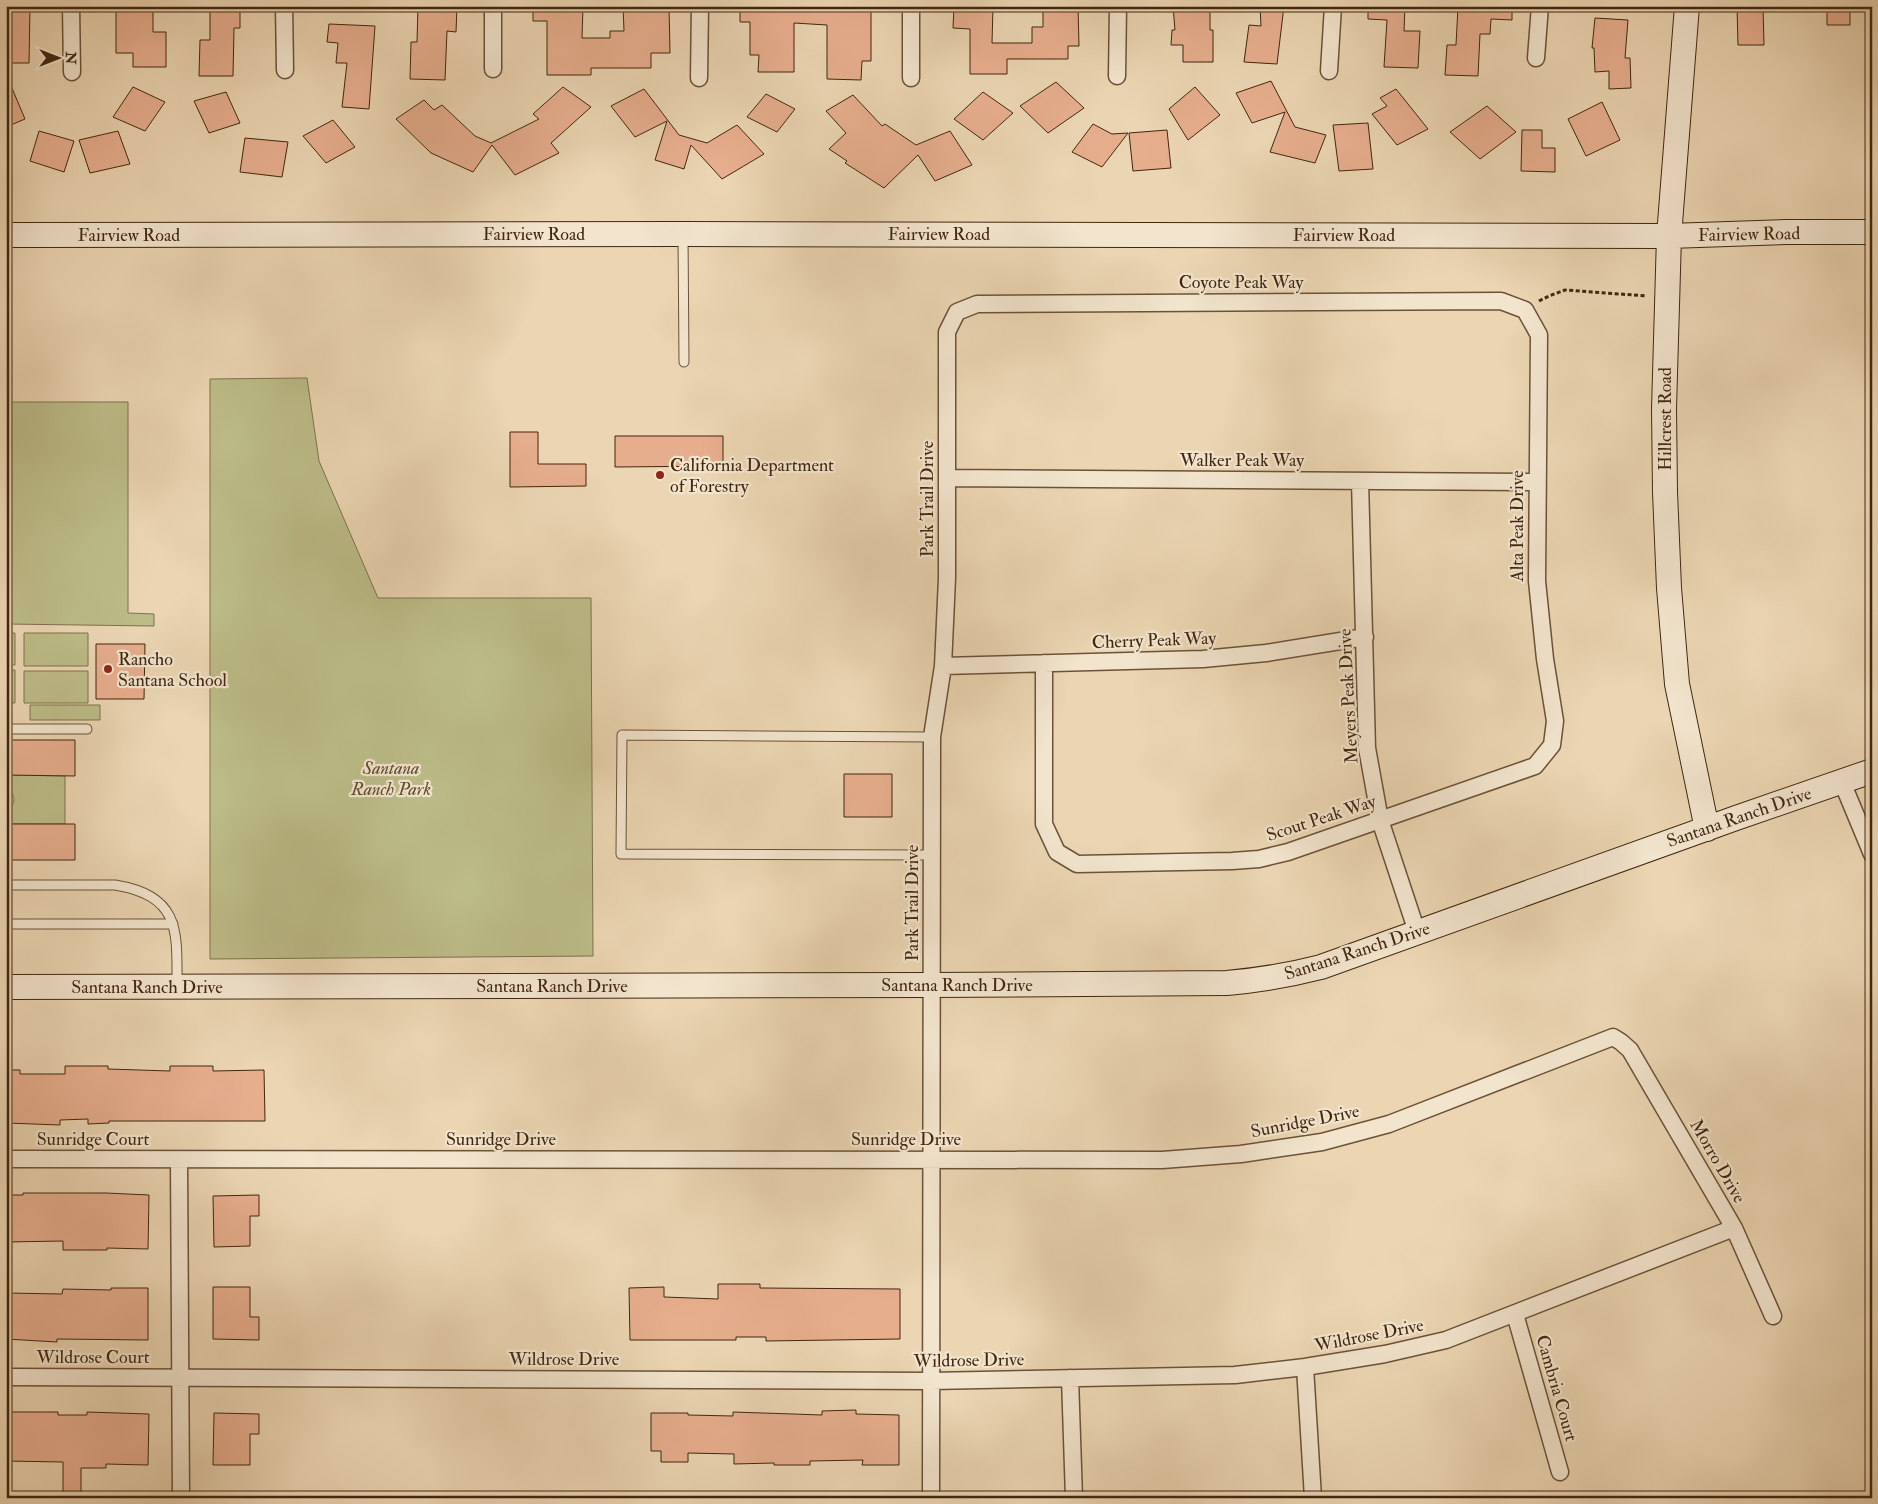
<svg xmlns="http://www.w3.org/2000/svg" width="1878" height="1504" font-family="'IM FELL Double Pica',serif">
<style>
.green{fill:#bcbc88;stroke:#7e724c}
.building{fill:#e7ae8e;stroke:#412710}
.lines{fill:none;stroke-linecap:round;stroke-linejoin:round}
.lane-casing{stroke:#6c5238;stroke-width:11}
.street-casing{stroke:#6c5238;stroke-width:19}
.secondary-casing{stroke:#412710;stroke-width:26}
.path{stroke:#412710;stroke-width:3;stroke-dasharray:4 2.5;stroke-linecap:butt}
.lane{stroke:#f2e4cd;stroke-width:9}
.street{stroke:#f2e4cd;stroke-width:16}
.secondary{stroke:#f2e4cd;stroke-width:24}
.poi-dot{fill:#8f2418;stroke:#f2e4cd;stroke-width:2}
.labels{text-anchor:middle;stroke-width:4.5;stroke-linejoin:round;paint-order:stroke}
.street-label{font-size:18px;fill:#412710;stroke:#f2e4cd}
.poi-label{font-size:18px;fill:#412710;stroke:#f2e4cd;text-anchor:start}
.park-label{font-size:18px;font-style:italic;fill:#604c2e;stroke:#f2e4cd}
</style>
<rect width="100%" height="100%" fill="#ebd5b2"/>
<filter id="stains"><feTurbulence type="fractalNoise" baseFrequency=".004" numOctaves="4"/><feColorMatrix values="0 0 0 0 .2 0 0 0 0 .09 0 0 0 0 .02 0 0 0 .5 -.17"/></filter>
<radialGradient id="worn" r=".72"><stop offset=".6" stop-color="#630" stop-opacity="0"/><stop offset="1" stop-color="#630" stop-opacity=".3"/></radialGradient>
<!-- green -->
<path class="green" d="M307 378 319 461 378 598H591L593 956 210 959V379Z
M6 402H128V613L154 614V626L6 624Z
M6 633H15V665H6Z
M24 633H88V666H24Z
M6 670H15V703H6Z
M24 671H88V703H24Z
M30 705H100V720H30Z
M6 775 65 776V824H6V811C16 805 17 794 6 788Z"/>
<!-- building -->
<path class="building" d="M6 6H30L29 63H6Z
M116 6H153V32H166V67H133V53H116Z
M210 6H240V28H234L233 76H199L200 40H210Z
M418 6H457L456 32 447 31 445 80 410 79 411 42H417Z
M533 6H583L582 38H610V31H624L623 6H669L670 53H651V68H591V75H547V21H533Z
M740 6H871V61H862L861 80 827 79V25L794 23V72H758L759 55H750V22H740Z
M954 6H993L992 43H1032V27H1043V6H1078L1079 46H1068V59H1007V74H970V29L953 28Z
M1173 6H1210V30H1213V62H1183V45H1171L1172 30H1175Z
M1260 6H1284L1277 64 1244 62 1249 25 1261 26Z
M1368 6H1405L1404 31H1420L1418 68 1384 67 1387 20 1368 19Z
M1458 6H1512V20L1491 19 1490 34H1480L1478 76 1445 75 1447 45H1456Z
M1737 6H1763L1764 45H1738Z
M1827 6H1850V25H1827Z
M1595 18 1628 20 1625 58H1630L1631 88 1609 89V71L1595 72 1594 48H1592Z
M329 24 375 26 369 109 342 107 347 63H336L338 43 327 42Z
M6 74 25 119 6 127Z
M1271 81 1295 127 1326 135 1315 163 1270 152 1285 112 1252 123 1236 93Z
M1056 82 1084 108 1048 133 1020 106Z
M133 87 165 102 145 131 113 117Z
M563 87 591 107 551 143 559 153 515 175 492 145 473 172 431 153 396 119 424 100 434 110 442 105 475 136 491 143 539 119 533 114Z
M1195 87 1220 115 1188 140 1169 109Z
M644 89 679 135 707 143 737 125 764 154 722 179 691 145 684 169 655 160 667 121 635 137 611 106Z
M1396 89 1428 129 1397 145 1372 114 1387 106 1380 98Z
M226 92 240 123 209 133 194 101Z
M983 92 1013 113 983 140 954 119Z
M766 94 795 109 777 132 747 117Z
M853 95 882 126 885 124 916 145 950 131 972 165 935 181 918 155 884 188 845 163 847 161 829 149 846 133 826 111Z
M1602 102 1620 140 1586 156 1568 119Z
M1487 106 1516 132 1480 159 1450 132Z
M333 120 355 147 326 163 303 136Z
M1368 123 1373 169 1339 171 1333 125Z
M1093 124 1112 134 1128 133 1102 167 1072 152Z
M1167 130 1171 168 1133 171 1129 133Z
M1522 130H1542V148H1555V172L1521 171Z
M39 131 74 141 64 172 30 161Z
M118 131 130 164 90 173 79 140Z
M245 138 288 142 282 177 240 172Z
M510 432H538V464H586V486L510 487Z
M615 436H723V466L615 467Z
M96 644H145L144 699H96Z
M6 740H75V776L6 775Z
M844 774H892V817H844Z
M6 824H75V860H6Z
M65 1066H108V1069L170 1071V1066H213V1071L264 1070 265 1121H109V1123L88 1124V1119L60 1120V1125L6 1123V1070H20V1074H65Z
M23 1193H106L149 1195 148 1249 107 1248V1250H63V1241L6 1242V1195H23Z
M259 1195V1216H250V1246L214 1247 213 1196Z
M718 1284H760V1288L900 1289V1339L766 1341V1337H736V1340H630L629 1288 664 1287V1297L718 1299Z
M213 1287H250V1317H259V1340L213 1339Z
M111 1288H148V1340L57 1339V1342L6 1339V1293L62 1294 63 1289 111 1290Z
M856 1410V1414L899 1415V1465H862L863 1460 810 1461V1465H774V1463L734 1464V1454L688 1453V1462H661V1451H651V1413H688V1415L733 1416V1412L822 1415V1411Z
M6 1412H58V1415H87V1412L149 1414 148 1465 106 1464V1468H81V1498H63V1462L6 1461Z
M214 1413 259 1414V1434H250V1465H213Z"/>
<g class="lines">
<defs>
<path id="lane" d="M683 234 684 362
M6 729H87
M932 855 621 854 622 735 932 737
M6 885H115C181 896 177 931 177 987
M6 924H173"/>
<path id="street" d="M71 6 72 72
M284 6 285 70
M493 6V69
M911 6V78
M1536 58 1540 6
M1329 71 1333 6
M1117 76 1118 6
M699 78 700 6
M947 478 1537 482
M1360 481 1367 748 1380 820 1417 932
M943 666 1203 659 1266 653 1365 637
M1842 782 1872 854
M6 1159 1162 1160 1241 1154 1322 1142 1389 1124 1613 1037 1621 1042 1630 1050 1734 1228 1773 1316
M179 1160 181 1498
M1515 1314 1560 1472
M1305 1367 1313 1498
M6 1377 931 1381 1235 1375 1305 1367 1385 1354 1446 1340 1734 1228
M1070 1378 1074 1498
M931 1498 932 737 943 666 947 578V332L957 312 977 304 1501 301 1525 310 1539 335 1537 581 1545 659 1555 721 1552 745 1535 766 1288 852 1259 859 1232 861 1077 864 1057 852 1044 824V663"/>
<path id="secondary" d="M1687 6 1669 236 1664 409 1665 492 1669 588 1677 684 1707 829
M6 235 683 234 1669 236 1787 232H1872
M6 987 932 985 1227 983C1260 980 1290 975 1321 967L1736 818 1872 771"/>
</defs>
<!-- lane casing -->
<use href="#lane" class="lane-casing"/>
<!-- street casing -->
<use href="#street" class="street-casing"/>
<!-- secondary casing -->
<use href="#secondary" class="secondary-casing"/>
<!-- path -->
<path class="path" d="M1539 301 1549 296 1565 290 1647 296"/>
<!-- lane -->
<use href="#lane" class="lane"/>
<!-- street -->
<use href="#street" class="street"/>
<!-- secondary -->
<use href="#secondary" class="secondary"/>
</g>
<!-- markers -->
<g class="poi-dot">
<circle cx="660" cy="475" r="5"/>
<circle cx="108" cy="669" r="5"/>
</g>
<g class="labels">
<!-- street labels -->
<g class="street-label">
<text x="534" y="240">Fairview Road</text>
<text x="939" y="240">Fairview Road</text>
<text transform="translate(1749 234) rotate(-1)" y="6">Fairview Road</text>
<text x="129" y="241">Fairview Road</text>
<text x="1344" y="241">Fairview Road</text>
<text x="1241" y="288">Coyote Peak Way</text>
<text transform="translate(1665 419) rotate(-90)" y="6">Hillcrest Road</text>
<text x="1242" y="466">Walker Peak Way</text>
<text transform="translate(927 499) rotate(-90)" y="6">Park Trail Drive</text>
<text transform="translate(1517 526) rotate(-90)" y="6">Alta Peak Drive</text>
<text transform="translate(1154 640) rotate(-2)" y="6">Cherry Peak Way</text>
<text transform="translate(1348 696) rotate(-93)" y="6">Meyers Peak Drive</text>
<text transform="translate(1739 817) rotate(-19)" y="6">Santana Ranch Drive</text>
<text transform="translate(1321 818) rotate(-18)" y="6">Scout Peak Way</text>
<text transform="translate(912 903) rotate(-90)" y="6">Park Trail Drive</text>
<text transform="translate(1357 951) rotate(-18)" y="6">Santana Ranch Drive</text>
<text x="957" y="991">Santana Ranch Drive</text>
<text x="552" y="992">Santana Ranch Drive</text>
<text x="147" y="993">Santana Ranch Drive</text>
<text transform="translate(1305 1121) rotate(-11)" y="6">Sunridge Drive</text>
<text x="93" y="1145">Sunridge Court</text>
<text x="501" y="1145">Sunridge Drive</text>
<text x="906" y="1145">Sunridge Drive</text>
<text transform="translate(1718 1161) rotate(60)" y="6">Morro Drive</text>
<text transform="translate(1369 1335) rotate(-11)" y="6">Wildrose Drive</text>
<text x="93" y="1363">Wildrose Court</text>
<text x="564" y="1365">Wildrose Drive</text>
<text transform="translate(969 1360) rotate(-1)" y="6">Wildrose Drive</text>
<text transform="translate(1557 1388) rotate(74)" y="6">Cambria Court</text>
</g>
<!-- poi labels -->
<g class="poi-label">
<text x="670" y="471">California Department<tspan x="670" dy="21">of Forestry</tspan></text>
<text x="118" y="665">Rancho<tspan x="118" dy="21">Santana School</tspan></text>
</g>
<!-- park labels -->
<g class="park-label">
<text x="391" y="774">Santana<tspan x="391" dy="21">Ranch Park</tspan></text>
</g>
</g>
<!-- margin -->
<rect width="1878" height="1504" fill="none" stroke="#ebd5b2" stroke-width="25"/>
<rect x="8" y="8" width="1863" height="1489" fill="none" stroke="#412710" stroke-width="2.5"/>
<rect x="12" y="12" width="1853" height="1479" fill="none" stroke="#412710"/>
<!-- north arrow -->
<g transform="translate(58 58) rotate(90)" stroke="#f2e4cd" stroke-width="4" paint-order="stroke">
<path d="M0-4L9 19L0 12L-9 19Z" fill="#412710"/>
<text y="-8" font-size="14" font-weight="bold" text-anchor="middle" fill="#412710">N</text>
</g>
<rect width="100%" height="100%" filter="url(#stains)"/>
<rect width="100%" height="100%" fill="url(#worn)"/>
</svg>
